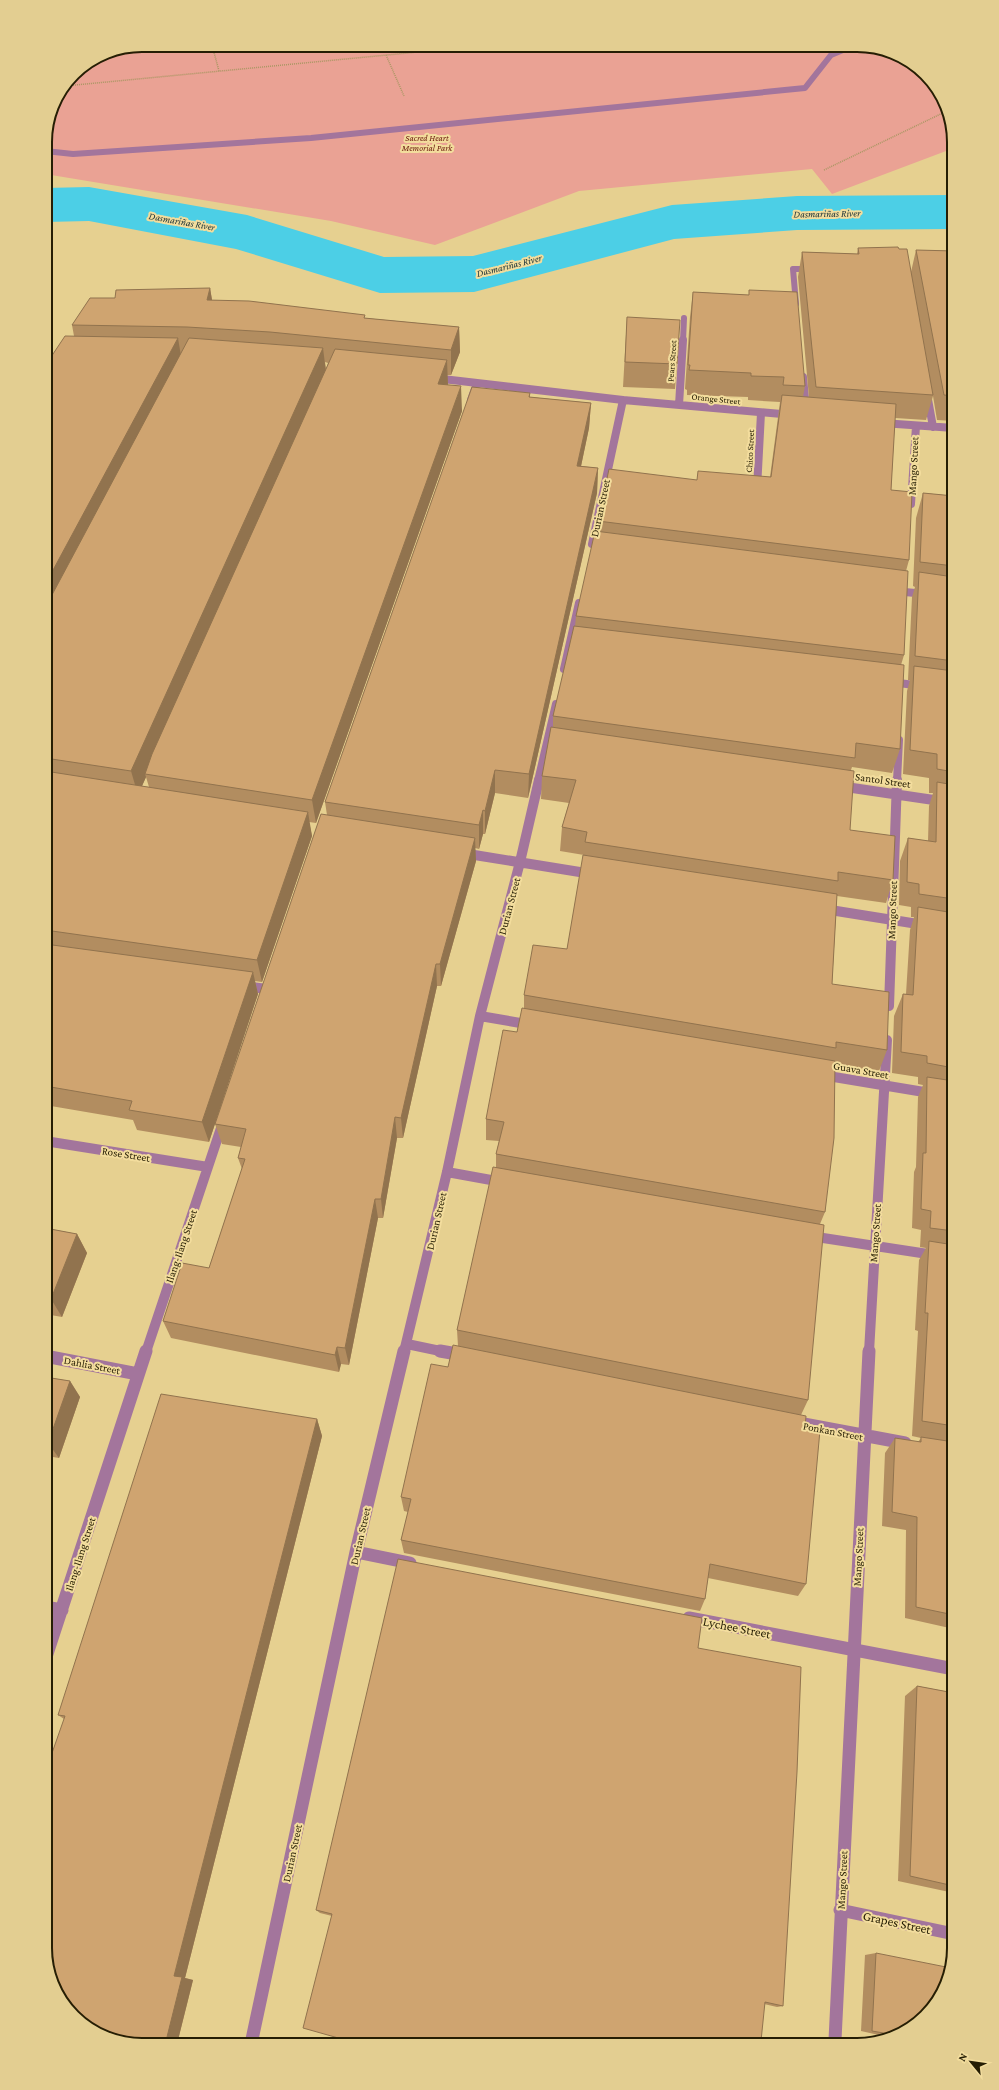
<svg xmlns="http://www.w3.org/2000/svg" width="999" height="2090" font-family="'Crimson Pro',serif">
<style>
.green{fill:#eaa294}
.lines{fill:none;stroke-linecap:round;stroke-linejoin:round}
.river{fill:#4ccfe6;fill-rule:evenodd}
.path{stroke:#a99763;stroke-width:1.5;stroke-dasharray:1 1;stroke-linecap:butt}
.lane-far1{stroke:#a3759c;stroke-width:6}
.lane{stroke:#a3759c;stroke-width:8}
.street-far3{stroke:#a3759c;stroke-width:6}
.street-far2{stroke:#a3759c;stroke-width:8}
.street-far1{stroke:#a3759c;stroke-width:10}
.street{stroke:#a3759c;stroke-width:13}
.wall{fill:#b28d60;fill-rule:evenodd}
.shaded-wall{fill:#91734e}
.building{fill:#cfa470;stroke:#91734e}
.labels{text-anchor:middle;stroke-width:4;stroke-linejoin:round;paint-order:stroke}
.far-park-label{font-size:9px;font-style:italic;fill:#69170b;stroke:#f3dd9d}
.far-street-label{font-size:9px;fill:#261e04;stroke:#f3dd9d}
.far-water-label{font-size:10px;font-style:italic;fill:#20363b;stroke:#f3dd9d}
.street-label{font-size:11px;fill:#261e04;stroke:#f3dd9d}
.near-street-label{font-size:13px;fill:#261e04;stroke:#f3dd9d}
.rim{fill:none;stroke:#261e04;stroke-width:2}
</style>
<rect width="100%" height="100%" fill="#e6d090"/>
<!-- green -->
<path class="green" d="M142 45H864L916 65 949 110 954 148 832 194 812 169 579 191 435 245 331 221 45 174V135L52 104 73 73 105 52Z"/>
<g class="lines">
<!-- river -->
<path class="river" d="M89 187 247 215 384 257 473 256 672 205 797 196 954 195V229L797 230 674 239 474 292 380 293 236 249 89 221 45 222V188Z"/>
<!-- path -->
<path class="path" d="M212 45 219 71
M442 45 443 49
M386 55 404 96
M65 86 491 45
M824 170 949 110"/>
<!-- lane-far1 -->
<path class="lane-far1" d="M45 151 73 154 311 138 805 88 831 55 855 45"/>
<!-- lane -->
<path class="lane" d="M757 489 761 413"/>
<!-- street-far3 -->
<path class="street-far3" d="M796 304 793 269H812
M683 341 684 318"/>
<!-- street-far2 -->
<path class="street-far2" d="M803 377 806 409
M434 378 623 400 793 415
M927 394 933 427
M471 400 477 383
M679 405 683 340
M882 423 954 428
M911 504 916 426
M592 544 623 400
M894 591 926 594
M564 669 579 603
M891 682 922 686
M538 781 556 704
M897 781 899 740"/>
<!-- street-far1 -->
<path class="street-far1" d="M839 786 954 803
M462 853 592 874
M824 909 924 925
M243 986 267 989
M889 1006 897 780
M480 1016 532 1025
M822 1075 954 1097
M45 1141 208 1167
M447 1172 502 1182
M810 1236 954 1258
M407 1344 445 1352
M146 1352 223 1122
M404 1352 447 1172 480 1016 520 862 539 780
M869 1352 887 1040"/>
<!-- street -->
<path class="street" d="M440 1351 463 1355
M45 1356 138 1374
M793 1422 905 1443
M356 1552 410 1563
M45 1607 62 1610
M689 1618 954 1669
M45 1660 146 1351
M840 1910 954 1934
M835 2040 869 1351
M251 2044 356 1552 404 1351"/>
</g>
<!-- wall -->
<path class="wall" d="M858 248 899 249 911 272 916 250 954 251V421L937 420 933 396 926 420 895 418 891 490 909 560 906 571 904 655 901 665 900 749 892 773 852 767 851 770 850 830 893 880 886 903 837 896 832 984 887 1050 879 1071 835 1065 825 1212 820 1224 808 1400 801 1415 805 1427 806 1584 798 1596 708 1578 705 1599 700 1611 404 1553 401 1540 408 1512 404 1511 401 1497 448 1367 458 1346 457 1330 496 1168V1154L499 1141 486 1140V1119L517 1032 524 1008V995L567 949 584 855 560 851 562 827 569 803 541 799 542 776 553 727V716L575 627 576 616 597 531 598 521 696 480 770 477 780 402 748 400V397L687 395V390L685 389 690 317 693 292 749 295V290L805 386 803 397H809L798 277 802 252 857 254Z
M210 288 212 300 365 318 459 327 460 352 451 375H447L448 385 462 411 316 823 309 822 312 836 262 982 255 981 258 994 209 1142 137 1130 133 1120 45 1105V366L74 336 72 325 115 298ZM325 362 328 363 326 369ZM146 777 149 787 142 786Z
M627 317 677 364 675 389 623 387Z
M530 393V397L591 403 589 428 581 466 598 468 597 493 528 798 495 793 485 834H483L479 849 475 848 476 861 441 986H437L403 1138H397L383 1218H378L349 1365 341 1364 339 1372 171 1338 163 1321 209 1268 242 1169 238 1158 241 1147 222 1144 215 1124 327 815 325 802Z
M923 493 954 496V1629L905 1618 906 1530 882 1526 885 1453 895 1438 918 1442 921 1438 912 1436 918 1331 915 1330 919 1260 926 1248 920 1247 921 1230 912 1228 914 1172 916 1167 918 1097 923 1085 918 1084V1077L892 1073 894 1016 903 994H906L910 930 914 917H911V907L899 905 900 861 908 838 928 841 929 806 933 793H929V778L903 774 907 691 910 680H908L912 597 915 587 913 586 916 518Z
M45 1228 77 1234 87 1253 62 1317 45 1314Z
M45 1377 70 1381 80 1397 59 1458 53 1457 45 1481Z
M317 1419 322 1436 185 1978 193 1980 177 2044 64 1719 58 1715Z
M698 1648 783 2006 777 2007 764 2004 332 1916 320 1913 316 1910Z
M917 1686 954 1693V1893L898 1881 905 1696Z
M876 1953 934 2007 892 2038 861 2031 865 1955Z"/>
<!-- shaded-wall -->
<path class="shaded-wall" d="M210 288 214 312 207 300Z
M459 327 460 352 451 375V350Z
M178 338 182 362 45 624V585Z
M323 348 326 372 145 774 146 777 138 795 131 771Z
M447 360 448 385 438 384Z
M461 386 462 411 316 823 312 800Z
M591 403 589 428 576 490 577 466Z
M598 468 597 493 528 798 529 774Z
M495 770V793L485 834V811Z
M483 810V834L479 849V825Z
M308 812 312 836 262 982 257 960Z
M475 838 476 861 441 986 440 964Z
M436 964 437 986 403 1138 401 1118Z
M253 972 258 994 209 1142 202 1122Z
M395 1117 397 1138 383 1218 381 1199Z
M375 1199 378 1218 349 1365 345 1348Z
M77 1234 87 1253 62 1317 51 1299Z
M337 1347 341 1364 339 1372 335 1355Z
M70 1381 80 1397 59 1458 48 1443Z
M317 1419 322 1436 185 1978 193 1980 177 2044 165 2045 174 1976Z
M45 1447 53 1457 45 1481Z"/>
<!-- building -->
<path class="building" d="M898 247 899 249H907L933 395 816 387 802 252 859 254 858 248Z
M916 250 954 251V396L944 395Z
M210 288 207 300 249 301 365 315 364 318 459 327 451 350 270 332 187 327 72 325 90 298H115L116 290Z
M749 290 797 292 805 386 783 385 784 377 751 376V373L689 370 690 365H688L693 292 749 295Z
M627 317 680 320 677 364 625 362Z
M65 336 178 338 45 585V366Z
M189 338 323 348 131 771 45 758V608Z
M335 349 447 360 438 384 461 386 312 800 145 774 152 754Z
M472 387 530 393 529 397 591 403 577 466 598 468 529 774 495 770 485 811 483 810 479 825 325 802Z
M782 395 896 404 891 490 912 492 909 560 598 521 609 469 697 480 698 471 771 477Z
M923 493 954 496V566L920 562Z
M595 531 908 571 904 655 576 616Z
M919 572 954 577V661L915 656Z
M574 626 904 665 900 749 856 743 855 758 553 716Z
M914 666 954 671V772L937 769V754L910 750Z
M551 727 854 771 850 830 895 836 893 880 838 872V881L585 842 587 832 562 827 576 780 542 776Z
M45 771 308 812 257 960 45 930Z
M937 782 954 785V899L919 894V884L907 882 908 838 936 842Z
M321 814 475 838 440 964H436L401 1118 395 1117 381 1199H375L345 1348 337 1347 335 1355 163 1321 182 1263 209 1268 245 1159 238 1158 246 1129 215 1124Z
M583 855 837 894 832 984 889 992 887 1050 836 1042V1048L524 995 533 945 567 949Z
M918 907 954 913V1068L927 1063V1056L901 1052 903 994 913 995Z
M45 944 253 972 202 1122 129 1110 132 1101 45 1086Z
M522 1008 835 1061 834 1138 825 1212 496 1154 504 1122 486 1119 503 1030 517 1032Z
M927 1077 954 1081V1231L930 1228 931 1211 921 1209 923 1153H926Z
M493 1167 824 1225 808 1400 457 1330Z
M45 1228 77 1234 51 1299 45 1298Z
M929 1241 954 1245V1426L922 1421 928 1313H925Z
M453 1345 806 1416 805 1427 820 1430 806 1584 710 1564 705 1599 401 1540 411 1499 401 1497 431 1364 448 1367Z
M45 1377 70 1381 48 1443H45Z
M161 1394 317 1419 174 1976 182 1977 165 2045H135L83 2025 50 1980 45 1948V1773L65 1716 58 1715Z
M921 1437 954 1442V1615L916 1607 917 1517 892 1512 895 1438 921 1442Z
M398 1559 702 1618 698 1648 801 1667 797 1772 783 2006 765 2002 761 2041 356 2043 303 2028 332 1914 316 1910Z
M917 1686 954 1693V1886L910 1876Z
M876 1953 951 1968 949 1980 934 2007 895 2035 872 2031Z"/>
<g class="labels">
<!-- far-park labels -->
<g class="far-park-label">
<text x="427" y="141">Sacred Heart<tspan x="427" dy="10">Memorial Park</tspan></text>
</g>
<!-- far-street labels -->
<g class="far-street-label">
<text transform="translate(672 361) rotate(-86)" y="3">Pears Street</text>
<text transform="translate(716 399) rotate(6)" y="3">Orange Street</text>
<text transform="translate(750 451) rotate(-87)" y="3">Chico Street</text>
</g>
<!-- far-water labels -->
<g class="far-water-label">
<text transform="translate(827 213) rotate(-1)" y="4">Dasmariñas River</text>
<text transform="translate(182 221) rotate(10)" y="4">Dasmariñas River</text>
<text transform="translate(509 265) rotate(-14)" y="4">Dasmariñas River</text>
</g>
<!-- street labels -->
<g class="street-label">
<text transform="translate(913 466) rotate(-87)" y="4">Mango Street</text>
<text transform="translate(600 508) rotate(-78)" y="4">Durian Street</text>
<text transform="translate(883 780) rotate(8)" y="4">Santol Street</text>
<text transform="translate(509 906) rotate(-75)" y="4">Durian Street</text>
<text transform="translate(892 910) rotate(-88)" y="4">Mango Street</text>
<text transform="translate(861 1070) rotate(10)" y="4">Guava Street</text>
<text transform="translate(126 1154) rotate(9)" y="4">Rose Street</text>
<text transform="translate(436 1221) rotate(-77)" y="4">Durian Street</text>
<text transform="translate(875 1233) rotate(-86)" y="4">Mango Street</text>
<text transform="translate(181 1246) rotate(-71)" y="4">Ilang-Ilang Street</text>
<text transform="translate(92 1365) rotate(11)" y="4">Dahlia Street</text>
<text transform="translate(833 1431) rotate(11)" y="4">Ponkan Street</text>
<text transform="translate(360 1536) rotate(-77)" y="4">Durian Street</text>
<text transform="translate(80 1554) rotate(-72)" y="4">Ilang-Ilang Street</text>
<text transform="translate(858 1557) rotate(-87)" y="4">Mango Street</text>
<text transform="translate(292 1853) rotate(-78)" y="4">Durian Street</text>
<text transform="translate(842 1880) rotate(-87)" y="4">Mango Street</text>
</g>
<!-- near-street labels -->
<g class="near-street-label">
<text transform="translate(737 1627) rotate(11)" y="5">Lychee Street</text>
<text transform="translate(897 1922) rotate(12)" y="5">Grapes Street</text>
</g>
</g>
<!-- crop -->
<path d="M0 0H999V2090H0ZM142 52H857A90 90 0 0 1 947 142V1948A90 90 0 0 1 857 2038H142A90 90 0 0 1 52 1948V142A90 90 0 0 1 142 52Z" fill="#e3ce91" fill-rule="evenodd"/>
<path class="rim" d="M142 52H857A90 90 0 0 1 947 142V1948A90 90 0 0 1 857 2038H142A90 90 0 0 1 52 1948V142A90 90 0 0 1 142 52Z"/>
<!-- north arrow -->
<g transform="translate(971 2062) rotate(299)" stroke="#f3dd9d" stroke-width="3" paint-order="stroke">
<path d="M0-3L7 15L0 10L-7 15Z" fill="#261e04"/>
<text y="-6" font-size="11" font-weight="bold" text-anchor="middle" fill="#261e04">N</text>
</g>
</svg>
